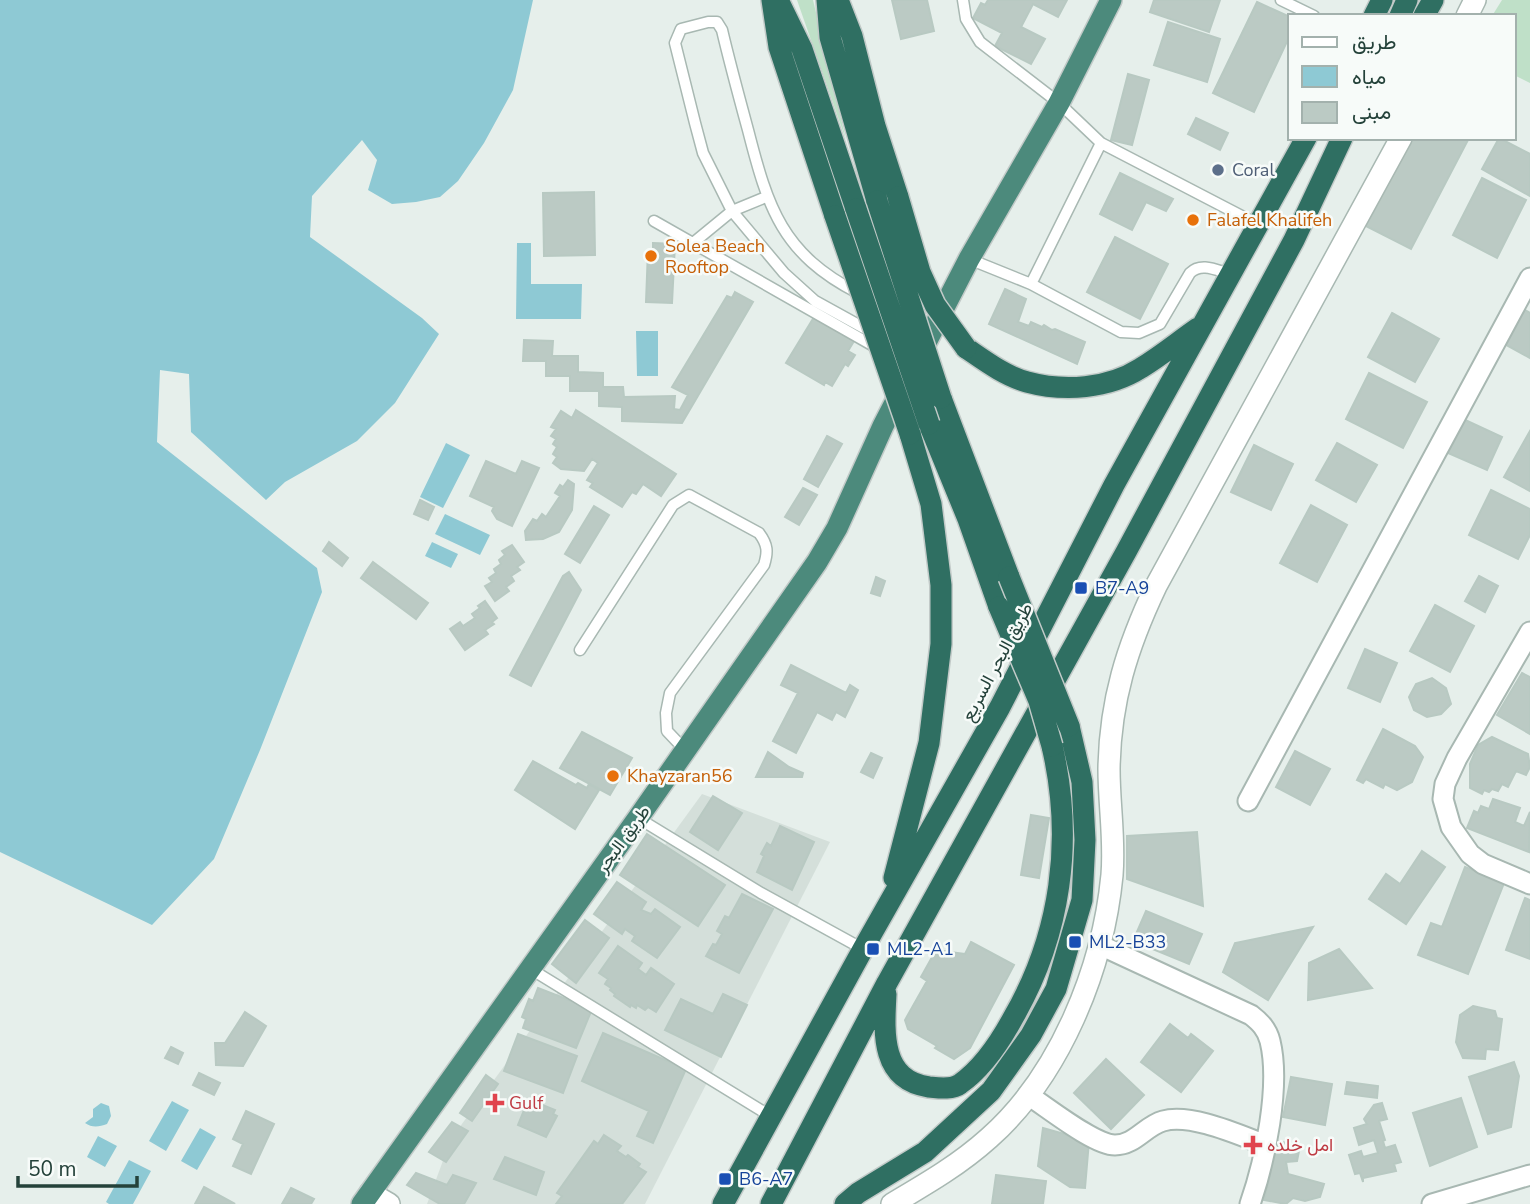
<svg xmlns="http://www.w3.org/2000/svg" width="1530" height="1204" font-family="'Nunito Sans',Vazirmatn,sans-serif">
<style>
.built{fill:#d4dfda}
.green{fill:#bfe0c8}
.water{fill:#8ec9d4}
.building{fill:#bbcac4;stroke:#b8c9c2;stroke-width:2}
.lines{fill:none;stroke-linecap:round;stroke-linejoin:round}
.service-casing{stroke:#a8b8b2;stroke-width:13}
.minor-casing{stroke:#a8b8b2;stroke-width:23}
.tertiary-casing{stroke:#a8b8b2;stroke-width:24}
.trunk-casing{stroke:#c2cac8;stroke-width:24}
.motorway-casing{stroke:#c2cac8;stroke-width:24}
.service{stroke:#fff;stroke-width:10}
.minor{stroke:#fff;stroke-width:19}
.tertiary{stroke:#fff;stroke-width:21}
.trunk{stroke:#4c8a7c;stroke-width:21}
.motorway{stroke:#2f6f62;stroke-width:21}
.motorway-bridge-casing{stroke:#c2cac8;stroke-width:24;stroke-linecap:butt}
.motorway-bridge{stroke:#2f6f62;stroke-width:21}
.service-dot{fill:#5c6f8a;stroke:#f7fbf9;stroke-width:2.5}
.food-dot{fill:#e8710a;stroke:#f7fbf9;stroke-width:2.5}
.transit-dot{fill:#1a4fb4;stroke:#f7fbf9;stroke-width:2.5}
.health-dot{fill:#e0444e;stroke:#f7fbf9;stroke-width:2.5}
.labels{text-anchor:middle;stroke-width:5;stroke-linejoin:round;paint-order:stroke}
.service-label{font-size:18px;fill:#4e5e75;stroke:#f7fbf9;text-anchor:start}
.food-label{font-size:18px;fill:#c56008;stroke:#f7fbf9;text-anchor:start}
.transit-label{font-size:18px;fill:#164399;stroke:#f7fbf9;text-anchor:start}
.street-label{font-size:18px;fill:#24423a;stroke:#f7fbf9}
.health-label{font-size:18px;fill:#be3a42;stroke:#f7fbf9;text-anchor:start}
</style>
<rect width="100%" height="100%" fill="#e6efeb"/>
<!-- built -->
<path class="built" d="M702 794 830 842 645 1204H427L451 1139Z"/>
<!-- green -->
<path class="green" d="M797 0H813L846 140Z
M1502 0H1530V83L1514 75V16H1492Z"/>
<!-- water -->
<path class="water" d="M0 0H533L513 90 484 143 458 181 440 197 416 202 392 204 368 190 377 160 362 140 312 196 310 237 422 318 439 334 395 403 357 441 285 482 266 500 191 432 189 374 160 370 157 442 317 568 322 592 260 750 214 859 152 925 0 852Z
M517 243H531V284H582L581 319H516Z
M636 331H658V376H637Z
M446 443 470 455 443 508 420 497Z
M445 514 490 535 480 555 435 534Z
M432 542 458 554 451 568 425 556Z
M172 1101 189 1110 166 1151 149 1141Z
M101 1103 109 1106 111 1116 107 1124C99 1127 92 1128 85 1123L93 1117V1109Z
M200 1128 216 1137 197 1170 181 1161Z
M98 1136 117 1146 105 1167 87 1157Z
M129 1160 151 1171 133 1204H109L106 1202Z"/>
<!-- building -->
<path class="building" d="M892 0H927L934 31 901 39Z
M988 0H1067L1058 17 1033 4 1021 27 1045 39 1031 64 995 46 1002 33 973 18 981 3 985 5Z
M1154 0H1220L1209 32 1150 12Z
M1257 2 1290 17V35L1254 112 1213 93Z
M1168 22 1220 39 1207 82 1154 65Z
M1128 74 1149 80 1132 145 1111 140Z
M1196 118 1228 133 1220 150 1188 134Z
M1412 138H1469L1411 249 1366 226Z
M1499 138 1530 154V196L1482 169Z
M1120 173 1173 199 1166 211 1146 202 1132 230 1100 214Z
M1482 178 1526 200 1497 258 1453 235Z
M594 192 595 255 544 256 543 193Z
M1115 237 1168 264 1140 319 1087 292Z
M653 243 675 244 672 303 646 302 648 250H653Z
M1005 289 1026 299 1018 322 1029 326 1031 322 1042 327 1044 325 1052 330 1055 329 1085 342 1077 364 989 324Z
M735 292 753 302 682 423 622 421V407L599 406V391H570V376H546V361H523L524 340 553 341 552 356H578V372L603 373V387H623L624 397 675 396 674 409 680 410 688 395 672 387 727 296 732 298Z
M1520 307 1530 313V358L1501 342Z
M1392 313 1439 339 1415 382 1368 357Z
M814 317 854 341 848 351 855 355 848 366 845 364 832 386 825 382 824 385 786 363Z
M1369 373 1427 402 1403 448 1346 419Z
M576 410 676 474 661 496 643 484 636 494 632 492 622 507 590 487 593 483 587 480 598 463 592 459 584 471 561 469 553 463 557 457 553 454 557 447 553 444 556 439 551 436 556 429 551 427 561 411 572 418Z
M1463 419 1502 437 1487 470 1448 453Z
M1530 431V491L1504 477Z
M827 436 842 444 818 487 804 479Z
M1337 443 1377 465 1356 502 1316 480Z
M1254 445 1293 464 1271 510 1231 492Z
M486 461 516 474 522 461 539 468 512 526 497 519 492 511 494 507 470 496Z
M568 480 574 484 572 510 559 532 543 539 526 540 525 531 533 519 537 521 542 514 546 517 560 496 555 493 560 485 563 487Z
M803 488 817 495 799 525 785 517Z
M1491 490 1530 509V535L1518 559 1469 535Z
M420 500 434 507 428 520 414 514Z
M1311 505 1347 525 1317 582 1280 563Z
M594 506 609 515 580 563 565 554Z
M329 542 348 558 342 566 323 551Z
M512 545 524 562 517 567 520 570 511 576 514 581 506 587 509 591 495 601 485 586 492 582 489 578 496 573 494 569 501 564 499 560 505 555 502 551Z
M373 562 428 603 416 619 361 578Z
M569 572 581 590 531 686 510 675 563 576Z
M1479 576 1498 586 1485 612 1465 601Z
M876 577 885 581 880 596 871 593Z
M485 601 497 618 492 622 494 624 485 630 488 634 465 650 450 629 460 622 463 626 475 618 472 614 480 608 478 606Z
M1435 605 1474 626 1450 672 1410 651Z
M1365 649 1397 663 1380 702 1348 688Z
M791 665 846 693 850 685 858 690 845 717 836 712 832 720 817 712 796 753 773 741 798 693 781 685Z
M1522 673 1530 677V734L1497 715Z
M1432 678 1446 688 1451 704 1441 714 1427 717 1414 710 1409 697 1416 684Z
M1383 729 1415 746 1423 757 1412 782 1397 790 1385 784 1383 788 1366 779 1363 783 1357 780Z
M582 732 632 758 610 795 560 768Z
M1492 737 1528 754 1530 767 1526 775 1516 771 1508 787 1502 784 1498 791 1492 789 1489 792 1484 790 1482 794 1470 788V764L1478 745Z
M1295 751 1330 769 1310 805 1276 787Z
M768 752 789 767 803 773 802 777H756Z
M871 753 882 758 873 778 861 772Z
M533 761 576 785 578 783 587 788 589 784 599 790 575 829 515 790Z
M713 796 742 813 718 850 690 832Z
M1493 799 1520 808 1515 822 1524 826 1530 812 1529 852 1467 828 1474 811 1478 813 1481 806 1489 809Z
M1031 815 1049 818 1039 878 1021 875Z
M780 826 814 842 792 890 757 872 764 856 761 854 767 843 771 846Z
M1197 832 1203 906 1127 879V836Z
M647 834 725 885 698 926 620 875Z
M1422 851 1445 867 1406 924 1369 899 1386 874 1400 884Z
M1465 867 1504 883 1468 974 1418 955 1431 923 1442 927Z
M617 882 646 902 641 910 651 914 655 909 680 927 657 958 632 941 635 936 625 929 622 934 594 914Z
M742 894 773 909 739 973 706 956 713 944 716 945 722 934 717 931 725 916 729 918Z
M1525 898 1530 900V959L1506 950Z
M1146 911 1202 934 1189 964 1133 941Z
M585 920 609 938 576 983 552 964Z
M1313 927 1268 1000 1223 972 1235 943Z
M971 942 1014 965 970 1048 954 1059 935 1048 937 1046 908 1029 905 1020 927 981 921 977 936 950 965 954Z
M618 946 642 963 638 969 646 975 651 968 674 984 656 1012 648 1007 645 1010 637 1005 636 1008 631 1005 630 1007 614 996 615 994 610 990 611 988 605 984 608 979 599 973Z
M1339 949 1372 988 1308 1000 1309 963Z
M538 988 592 1009 576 1048 523 1028 526 1019 522 1017 529 999 533 1001Z
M723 994 747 1005 721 1057 665 1030 681 999 713 1014Z
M1473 1006 1495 1011 1497 1018 1502 1019 1498 1050 1486 1049 1485 1059 1463 1058 1456 1042 1460 1015Z
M245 1012 266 1026 243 1066 216 1065 215 1043H225Z
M1170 1024 1188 1038 1191 1034 1213 1051 1181 1092 1141 1062Z
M603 1033 686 1069 653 1143 637 1136 649 1111 582 1081Z
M518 1034 577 1056 563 1093 504 1071Z
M171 1047 183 1053 178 1064 165 1058Z
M1106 1059 1144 1095 1111 1129 1074 1093Z
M1514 1062 1519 1076 1511 1127 1488 1134 1469 1077Z
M199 1073 220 1083 214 1095 193 1085Z
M486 1075 498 1084 472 1121 460 1113Z
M1291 1077 1332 1084 1325 1125 1283 1117Z
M1347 1082 1378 1086 1377 1098 1345 1094Z
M1461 1098 1477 1147 1430 1166 1413 1113Z
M527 1103 538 1107 540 1104 555 1110 553 1114 557 1116 546 1137 518 1125Z
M1382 1103 1387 1119 1379 1121 1385 1140 1383 1141 1385 1148 1395 1145 1401 1162 1394 1164 1396 1171 1363 1178V1182L1360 1173 1355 1174 1349 1155 1361 1151 1363 1157 1378 1153 1374 1140 1359 1145 1354 1128 1367 1124 1364 1119 1374 1105Z
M246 1111 274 1124 251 1174 233 1166 243 1144 233 1139Z
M452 1122 468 1131 446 1162 429 1152Z
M1043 1128 1089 1141 1085 1188 1070 1187 1038 1166Z
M604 1135 621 1146 617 1151 626 1157 628 1155 640 1164 638 1167 646 1172 622 1204H556L562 1196 557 1193 594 1141 598 1144Z
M1278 1141 1300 1146 1297 1161 1286 1162 1288 1174 1324 1184 1320 1197 1305 1201 1293 1198 1286 1204 1264 1200Z
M505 1157 544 1172 536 1195 494 1179Z
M416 1173 447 1185 453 1175 476 1183 464 1204H440L407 1185Z
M996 1175 1046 1181 1043 1204H992Z
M204 1187 235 1204H195Z
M291 1188 314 1199 311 1204H282Z"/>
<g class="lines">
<defs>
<path id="service" d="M963 0 966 19 980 42 1059 103 1101 143 1257 224
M1281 0 1314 16
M654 221 879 349
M693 243 732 211 766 197
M969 259 1031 284 1121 332 1139 333 1160 324 1190 273C1201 262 1216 270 1230 274
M1031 284 1101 143
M858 293C782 254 768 208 748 130 739 97 730 64 722 30L717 22H708L681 29 675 43 695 123 703 153 732 211 784 273 815 301 873 333
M580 650 673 505 689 495 759 533C768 545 768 552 764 565L670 693 666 713 667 731 685 750
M638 818 761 893 863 949
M529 968 772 1117"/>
<path id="minor" d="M1530 632 1457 758 1445 784 1443 799 1451 827 1470 854 1483 864 1530 884
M1248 801 1530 278
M1100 945 1251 1015C1260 1022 1267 1029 1270 1041 1281 1086 1265 1161 1250 1204
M1028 1095C1047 1107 1094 1145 1115 1145 1135 1145 1145 1126 1163 1121 1191 1113 1239 1135 1266 1145
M1432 1204 1530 1175"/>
<path id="tertiary" d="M1467 16 1475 0
M370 1193 389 1204
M892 1204C926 1184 959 1165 989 1138 1060 1075 1103 969 1112 875 1115 839 1109 805 1109 769 1110 701 1127 647 1156 586L1401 138"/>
<path id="trunk" d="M362 1204 638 818 817 562 837 528 883 426 969 259 1059 103 1111 0"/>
<path id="motorway" d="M772 0 779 47 835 216
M827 0 830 37 877 201
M838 0 852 36 875 126 898 197
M779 2 802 49 856 209
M1374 16 1382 0
M1400 16 1407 0
M1424 16 1433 0
M966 348C985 361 1005 376 1027 382 1064 392 1108 389 1141 368 1161 356 1179 341 1198 328
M941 398 1009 577
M929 424 968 519 999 607
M894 878 929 743 941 644V585L931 504 910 434
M886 994C884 1032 880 1080 929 1087 939 1088 952 1090 960 1084 983 1068 1000 1042 1013 1018 1061 935 1074 840 1052 746
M723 1204 863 949 1000 707 1114 485 1306 138
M771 1204 887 983 1126 552 1294 240 1342 138
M845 1204 858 1193 925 1152 991 1091 1031 1035 1056 989 1082 900 1085 840 1082 782 1069 726"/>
</defs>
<!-- service casing -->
<use href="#service" class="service-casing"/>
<!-- minor casing -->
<use href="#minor" class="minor-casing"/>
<!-- tertiary casing -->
<use href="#tertiary" class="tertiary-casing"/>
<!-- trunk casing -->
<use href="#trunk" class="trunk-casing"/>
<!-- motorway casing -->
<use href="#motorway" class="motorway-casing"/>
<!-- service -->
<use href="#service" class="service"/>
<!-- minor -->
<use href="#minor" class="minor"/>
<!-- tertiary -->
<use href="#tertiary" class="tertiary"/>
<!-- trunk -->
<use href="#trunk" class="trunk"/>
<!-- motorway -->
<use href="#motorway" class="motorway"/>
<defs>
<path id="motorway-bridge" d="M898 197 920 272 935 305 966 348
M877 201 941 398
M856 209 929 424
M835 216 910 434
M1009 577 1069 726
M999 607 1039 701 1052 746"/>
</defs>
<!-- motorway-bridge casing -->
<use href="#motorway-bridge" class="motorway-bridge-casing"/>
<!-- motorway-bridge -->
<use href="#motorway-bridge" class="motorway-bridge"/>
</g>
<!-- markers -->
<circle class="service-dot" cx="1218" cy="170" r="7"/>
<g class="food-dot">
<circle cx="1193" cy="220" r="7"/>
<circle cx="651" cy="256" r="7"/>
<circle cx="613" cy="776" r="7"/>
</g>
<g class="transit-dot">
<rect x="1074" y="581" width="14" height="14" rx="3.5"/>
<rect x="1068" y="935" width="14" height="14" rx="3.5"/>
<rect x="866" y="942" width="14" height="14" rx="3.5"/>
<rect x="718" y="1172" width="14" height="14" rx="3.5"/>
</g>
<g class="health-dot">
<path d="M491.5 1092.5h7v7h7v7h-7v7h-7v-7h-7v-7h7z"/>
<path d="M1249.5 1134.5h7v7h7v7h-7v7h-7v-7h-7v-7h7z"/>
</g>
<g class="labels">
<!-- service labels -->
<g class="service-label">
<text x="1232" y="176">Coral</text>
</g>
<!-- food labels -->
<g class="food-label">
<text x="1207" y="226">Falafel Khalifeh</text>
<text x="665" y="252">Solea Beach<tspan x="665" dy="21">Rooftop</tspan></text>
<text x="627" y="782">Khayzaran56</text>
</g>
<!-- transit labels -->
<g class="transit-label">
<text x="1095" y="594">B7-A9</text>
<text x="1089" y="948">ML2-B33</text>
<text x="887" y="955">ML2-A1</text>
<text x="739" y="1185">B6-A7</text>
</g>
<!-- street labels -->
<g class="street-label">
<text transform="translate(997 662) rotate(-62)" y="6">طريق البحر السريع</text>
<text transform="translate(623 839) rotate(-54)" y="6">طريق البحر</text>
</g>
<!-- health labels -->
<g class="health-label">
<text x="509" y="1109">Gulf</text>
<text x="1267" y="1151">امل خلده</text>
</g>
</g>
<!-- legend -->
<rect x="1288" y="14" width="228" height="126" fill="#f7fbf9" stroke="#a3b1ad" stroke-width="2"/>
<rect x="1302" y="37" width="35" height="10" fill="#ffffff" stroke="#a3b1ad" stroke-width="2"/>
<text x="1352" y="49" font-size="21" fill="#24423a">طريق</text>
<rect x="1302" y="66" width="35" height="21" fill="#8ec9d4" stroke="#a3b1ad" stroke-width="2"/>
<text x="1352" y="84" font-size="21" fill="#24423a">مياه</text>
<rect x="1302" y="102" width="35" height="21" fill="#bbcac4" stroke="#a3b1ad" stroke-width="2"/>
<text x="1352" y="119" font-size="21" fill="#24423a">مبنى</text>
<!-- scale -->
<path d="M18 1176v10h119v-10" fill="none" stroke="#24423a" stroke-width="3.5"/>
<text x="28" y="1176" font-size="21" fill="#24423a" stroke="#f7fbf9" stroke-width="5" paint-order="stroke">50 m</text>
</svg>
